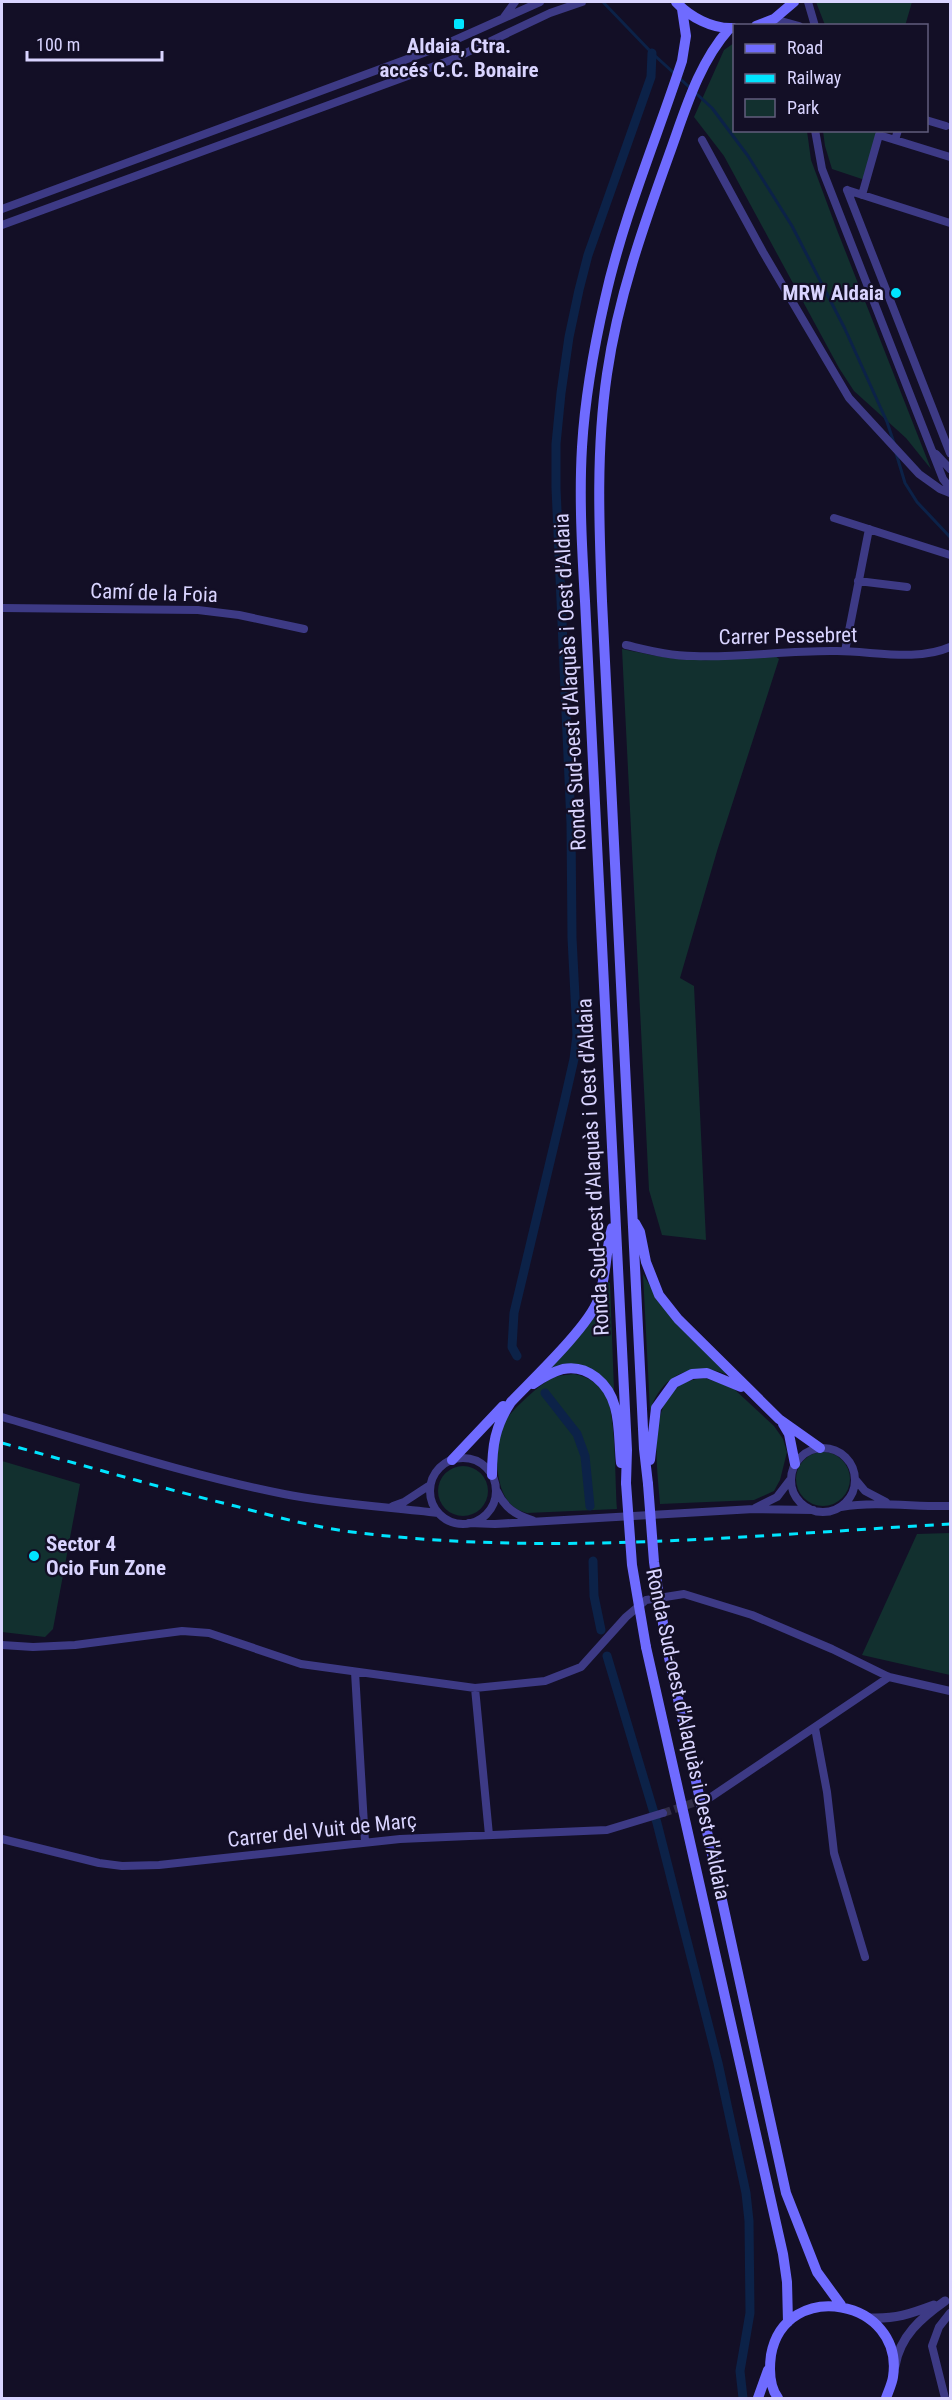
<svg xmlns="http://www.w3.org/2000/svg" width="952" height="2400" font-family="'Roboto Condensed',sans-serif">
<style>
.green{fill:#12302f}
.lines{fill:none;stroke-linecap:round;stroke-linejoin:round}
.stream{stroke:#0c2248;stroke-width:3}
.canal{stroke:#0c2248;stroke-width:9}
.minor-tunnel{stroke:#312d47;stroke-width:8;stroke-dasharray:8 4;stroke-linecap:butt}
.minor{stroke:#3d3a85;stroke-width:8}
.tertiary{stroke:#3d3a85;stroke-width:9}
.secondary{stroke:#6f6bff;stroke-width:10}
.rail{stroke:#00e5ff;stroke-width:3;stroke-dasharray:9 8;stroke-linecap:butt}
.secondary-bridge{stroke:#6f6bff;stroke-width:10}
.poi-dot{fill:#00e5ff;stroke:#130f26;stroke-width:2}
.labels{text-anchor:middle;stroke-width:4.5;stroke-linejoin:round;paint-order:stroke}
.poi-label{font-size:21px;font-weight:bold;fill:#d9d4ff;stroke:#130f26}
.street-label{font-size:21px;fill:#d9d4ff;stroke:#130f26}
</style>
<rect width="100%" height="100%" fill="#130f26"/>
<!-- green -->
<path class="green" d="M816 2H912L905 26 825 25Z
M734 43V130L807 131 811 160 837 230 931 469 906 438 854 391 839 368 724 156 694 117 724 50Z
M823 131H878L866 177 862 179 832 169 825 146Z
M622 649C647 654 672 660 697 660 723 661 748 657 773 654L779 659 717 851 680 978 694 986 706 1240 662 1235 649 1190Z
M643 1274 656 1296 727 1372 725 1374C692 1360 660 1377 650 1411Z
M608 1282 610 1283 614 1391 599 1374 550 1369 601 1304Z
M574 1374C589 1377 600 1384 607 1398 616 1418 615 1483 617 1509L527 1513C520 1511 513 1508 508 1501 495 1485 494 1445 502 1426 507 1414 540 1384 552 1378 559 1375 567 1375 574 1374Z
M705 1378 733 1388 774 1426 783 1439 787 1452 780 1480 774 1491 754 1500 660 1504C657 1462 643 1381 705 1378Z
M796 1479a27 27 0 1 1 54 0a27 27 0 1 1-54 0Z
M2 1461 80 1484 53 1629 45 1637 2 1632Z
M438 1491a25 25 0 1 1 50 0a25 25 0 1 1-50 0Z
M950 1533V1675L862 1655 917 1534Z"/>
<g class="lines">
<!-- stream -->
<path class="stream" d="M603 2 652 53 712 108 748 156 792 226 845 329 887 422 894 443
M896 453 905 483 917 502 950 537"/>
<!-- canal -->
<path class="canal" d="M517 1356 512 1347 514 1313 564 1103 574 1059 577 1035 572 938 571 823 556 488V444L561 393 569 337 579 290 588 255 651 77 652 53
M545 1393 577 1434 585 1456 590 1506
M593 1561 594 1596 601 1630
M607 1656 657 1823 718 2063 746 2193 749 2221 750 2313 740 2371 743 2398"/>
<!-- minor-tunnel -->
<path class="minor-tunnel" d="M663 1813 711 1797"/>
<!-- minor -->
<path class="minor" d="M808 2 815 26
M504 17 515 2
M774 19 799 26
M926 120 946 126
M815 130 822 169 943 479 950 488
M702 140 763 252 849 398 919 474 940 489 950 493
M895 140 898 130
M847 190 950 453
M847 190 950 223
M862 195 879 135 950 157
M2 209 437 48 540 2
M2 225 451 60 550 13 582 2
M936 454 950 469
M834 518 950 555
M858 581 907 587
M2 608 198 610 239 615 304 629
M626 645C648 650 670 656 694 656 739 658 789 650 837 651 873 651 916 662 950 647
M845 651 869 529
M2 1417C95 1444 188 1475 284 1494 335 1504 387 1507 438 1513
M791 1480a32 32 0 1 1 64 0a32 32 0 1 1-64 0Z
M430 1491a33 33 0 1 1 66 0a33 33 0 1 1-66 0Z
M855 1479 865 1491 886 1502
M497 1491C504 1507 515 1515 532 1520
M393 1506 404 1502 430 1485
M841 1507C878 1501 914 1507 950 1506
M755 1508 777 1497 790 1480
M469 1523 495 1524 754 1509 813 1510
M2 1645 33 1647 75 1645 182 1631 209 1633 301 1664 475 1688 545 1681 581 1667 626 1617 646 1600 684 1594 752 1615 832 1649 889 1677 950 1691
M355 1672 365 1842
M475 1688 489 1835
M815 1728 827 1792 834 1853 865 1957
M711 1797 889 1677
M2 1839 99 1863 122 1866 159 1865 400 1839 607 1830 663 1813
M945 2398 932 2346 939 2327 950 2313"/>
<!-- tertiary -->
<path class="tertiary" d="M870 2318C896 2319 910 2314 934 2305
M895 2366C900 2336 921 2318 945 2301"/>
<!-- secondary -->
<path class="secondary" d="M676 2C690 17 712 29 733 28
M756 26 774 19 794 2
M635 1223 640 1232 646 1262 659 1295 678 1319 779 1419 820 1448
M533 1384C542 1378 552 1372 563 1369 588 1364 609 1384 615 1407 620 1424 619 1445 621 1463
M783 1424 789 1434 795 1464
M452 1460 503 1406
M650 1460 656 1408 674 1383 692 1374 707 1373 741 1387
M492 1475C492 1446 495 1426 511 1402 533 1379 588 1327 598 1300 607 1276 605 1251 612 1228
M626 1483 627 1450 585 601C582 550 579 498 582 447 585 397 594 347 605 299 623 218 656 140 682 61L686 36 682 9
M648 1484 644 1449 602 601C599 525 596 449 607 374 618 298 643 227 669 155 685 111 698 64 729 29
M666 1644 786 2193 817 2272 841 2305
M646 1647 783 2254 787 2282 788 2322
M758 2398 768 2370
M778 2398C769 2386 769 2370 771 2355 785 2277 905 2299 893 2377 892 2384 888 2392 886 2398"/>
<!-- rail -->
<path class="rail" d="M2 1443C79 1464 157 1487 235 1506 273 1516 313 1527 352 1532 548 1557 754 1535 950 1524"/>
<!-- secondary-bridge -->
<path class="secondary-bridge" d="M626 1483 632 1565 646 1647
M648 1484 654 1562 666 1644"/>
</g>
<!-- markers -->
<g class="poi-dot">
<rect x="453" y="18" width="12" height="12" rx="3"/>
<circle cx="896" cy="293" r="6"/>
<circle cx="34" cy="1556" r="6"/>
</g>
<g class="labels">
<!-- poi labels -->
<g class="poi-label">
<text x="459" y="53">Aldaia, Ctra.<tspan x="459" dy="24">accés C.C. Bonaire</tspan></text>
<text x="884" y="300" text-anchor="end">MRW Aldaia</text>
<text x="46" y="1551" text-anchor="start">Sector 4<tspan x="46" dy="24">Ocio Fun Zone</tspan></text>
</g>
<!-- street labels -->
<g class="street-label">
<text transform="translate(154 593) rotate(2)" y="7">Camí de la Foia</text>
<text transform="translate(788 636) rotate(-1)" y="7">Carrer Pessebret</text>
<text transform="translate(570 682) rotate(-93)" y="7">Ronda Sud-oest d'Alaquàs i Oest d'Aldaia</text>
<text transform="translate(593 1167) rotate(-93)" y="7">Ronda Sud-oest d'Alaquàs i Oest d'Aldaia</text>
<text transform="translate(688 1734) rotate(78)" y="7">Ronda Sud-oest d'Alaquàs i Oest d'Aldaia</text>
<text transform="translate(322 1830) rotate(-6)" y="7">Carrer del Vuit de Març</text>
</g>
</g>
<!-- border -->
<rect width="952" height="2400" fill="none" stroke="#d9d4ff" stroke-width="6"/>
<!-- legend -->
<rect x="733" y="24" width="195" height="108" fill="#130f26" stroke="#625e7d" stroke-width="1.5"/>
<rect x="745" y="44" width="30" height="9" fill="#6f6bff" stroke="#625e7d" stroke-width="1.5"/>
<text x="787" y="54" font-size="18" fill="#d9d4ff">Road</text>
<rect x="745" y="74" width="30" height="9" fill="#00e5ff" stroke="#625e7d" stroke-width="1.5"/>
<text x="787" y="84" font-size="18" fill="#d9d4ff">Railway</text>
<rect x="745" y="99" width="30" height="18" fill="#12302f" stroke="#625e7d" stroke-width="1.5"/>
<text x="787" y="114" font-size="18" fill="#d9d4ff">Park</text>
<!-- scale -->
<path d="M27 51v9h135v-9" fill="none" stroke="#d9d4ff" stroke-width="3"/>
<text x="36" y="51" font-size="18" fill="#d9d4ff" stroke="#130f26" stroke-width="4.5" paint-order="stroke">100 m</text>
</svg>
